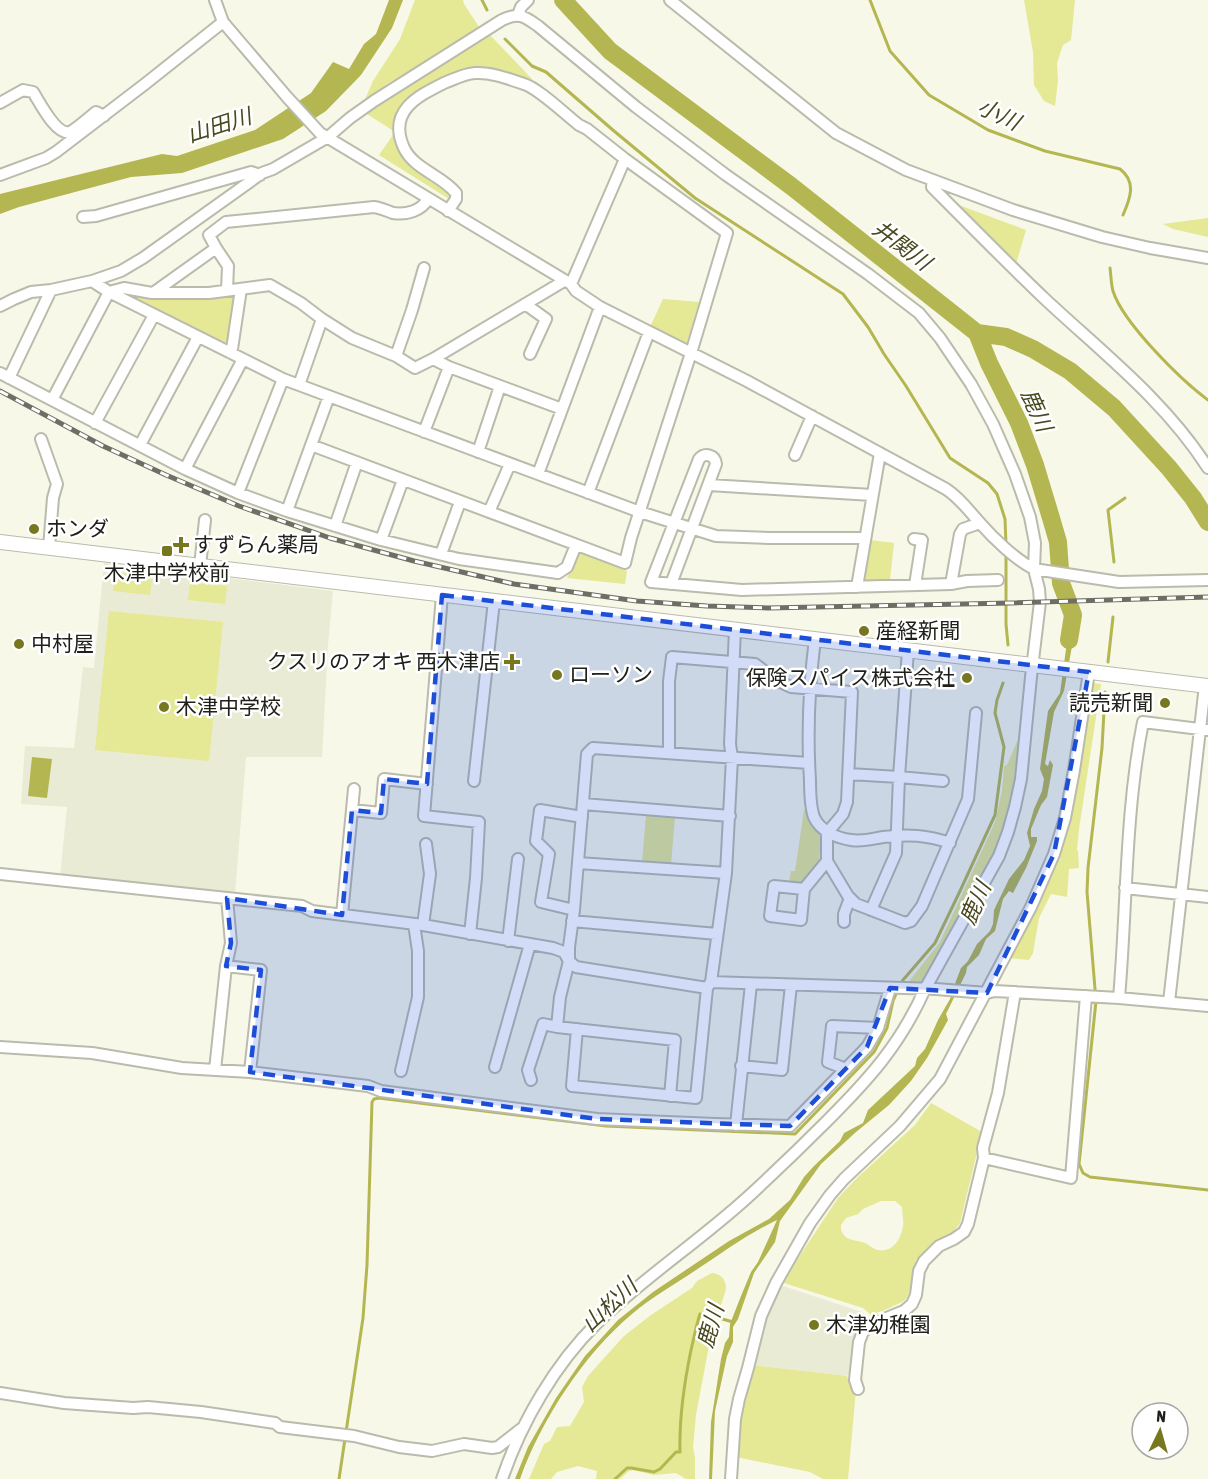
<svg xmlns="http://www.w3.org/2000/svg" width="1208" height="1479" font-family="'Asap Condensed','Noto Sans JP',sans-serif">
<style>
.built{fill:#eaebd4}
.green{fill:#e5e894;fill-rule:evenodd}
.water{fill:#b4b651}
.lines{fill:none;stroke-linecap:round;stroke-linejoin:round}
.stream{stroke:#b4b651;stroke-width:3}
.river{stroke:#b4b651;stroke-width:18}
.minor-casing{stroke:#babbac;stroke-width:14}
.tertiary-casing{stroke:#babbac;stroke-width:16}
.minor{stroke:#fff;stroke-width:10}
.tertiary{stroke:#fff;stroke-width:14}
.rail-casing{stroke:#6e6e65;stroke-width:5}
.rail{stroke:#fff;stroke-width:3;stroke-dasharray:9;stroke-linecap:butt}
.marked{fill:#1d4ed8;fill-opacity:0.2;stroke:#1d4ed8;stroke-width:4.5;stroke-dasharray:12 8;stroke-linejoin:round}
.poi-dot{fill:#76771e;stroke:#fff;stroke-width:2}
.labels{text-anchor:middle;stroke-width:5;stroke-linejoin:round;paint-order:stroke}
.poi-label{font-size:21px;fill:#20201b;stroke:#fff;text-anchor:start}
.water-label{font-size:22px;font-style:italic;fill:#49491f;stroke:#fff}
</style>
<rect width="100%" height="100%" fill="#f7f8e8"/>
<!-- built -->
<path class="built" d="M104 563 333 591 328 645 322 757H246L235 894 60 877 67 807 21 804 25 746 74 748 83 667 94 668Z
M780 1285 862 1312 870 1319 858 1332 852 1348 849 1374 847 1376 752 1365 767 1317Z"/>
<!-- green -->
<path class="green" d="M415 0H463L464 4 481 30 387 84 363 104 373 81 400 39Z
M1024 0H1075L1071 40 1063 45 1057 63 1058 80 1055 106 1044 101 1034 85 1033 52Z
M490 35 533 80C519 76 493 68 479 69 462 70 451 75 436 82 409 94 389 107 397 140 398 145 399 149 401 153 411 169 434 183 450 194L449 199 379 155 395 132 364 112Z
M948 201 1026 230 1016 264Z
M1208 218V237L1173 229 1163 224Z
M125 292 148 297 209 300 229 294 235 299 230 341 224 342 125 294Z
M663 299 699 302 687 342 683 344 650 327Z
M870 540 894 543 890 580 868 581 863 577Z
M582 553 627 571 625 584 567 578 577 554Z
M115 573 152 577 150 595 113 591Z
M190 583 227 586 225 604 188 600Z
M109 611 223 622 209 761 95 750Z
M1092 683 1101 684 1079 829 1077 850 1078 851 1079 868 1069 869 1067 897 1051 894 1039 918 1033 953 1029 960 1009 958C1031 916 1055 875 1067 829Z
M1020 735 1013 788 1002 833 992 858 925 982 921 984H907L940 942 995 822 1002 791 1004 766 1007 765Z
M804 810H808L822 836 819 860 804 881 799 884 789 883 791 871H795Z
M646 815 675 817 671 865 642 863Z
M931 1103 982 1132 960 1223 952 1234 934 1241 916 1260 910 1291 906 1299 902 1302 887 1309 871 1315 863 1308 784 1283 795 1263 838 1198 858 1177 915 1125ZM881 1201H895L902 1207C902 1212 904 1223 903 1226 901 1239 893 1253 878 1250 873 1249 869 1245 865 1243 854 1239 846 1242 841 1230V1225L846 1218 858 1214 863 1209Z
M712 1273C722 1274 726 1280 726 1289L710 1340 696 1415 693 1447 695 1458V1479H686L676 1473 654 1475 633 1470 629 1471 620 1479H596L597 1471 578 1466 557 1472 551 1479H529L544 1444 550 1441 557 1427 570 1426 584 1402 582 1387 588 1376 624 1336 651 1315 692 1288 697 1281Z
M752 1365 847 1376 851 1387 856 1389 848 1479H823L810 1472 736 1457 739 1411Z"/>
<!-- water -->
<path class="water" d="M389 0H403L392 28 361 75 326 111 283 139 182 173 131 177 19 207 0 214V194L162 154 177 156 255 130 311 93 333 62 349 69 364 44 376 34Z
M1073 615 1075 629 1064 691 1054 712 1045 764 1048 766 1050 760 1053 765 1047 797 1041 805 1031 829V837H1037V841L1026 868 1013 893 1009 891 1003 899 995 931 986 939 979 955 967 967 966 973 946 1014 948 1020 927 1058 911 1081 889 1105 856 1132 821 1164 780 1221 775 1242 754 1273 738 1319 733 1327V1342L727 1356 715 1411 712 1479H709L711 1422 721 1359 725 1343 729 1337 730 1324 741 1296 751 1272 758 1262 777 1220C749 1233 722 1253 696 1270 674 1285 652 1297 632 1314 584 1354 541 1420 520 1479H515L528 1447 556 1398 585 1356 618 1320 653 1292 729 1241 769 1219 790 1200 804 1177 814 1166 840 1141 844 1133 863 1123 868 1110 915 1066 917 1058 925 1049 938 1020 950 999 956 981 961 968 968 961 977 944 990 931 993 924 994 910 1009 879 1024 860 1030 846 1027 833 1034 809 1042 791 1044 779 1040 769 1048 711 1060 693 1069 627Z
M32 757 52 759 47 798 28 796Z"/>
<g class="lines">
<!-- stream -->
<path class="stream" d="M482 0 487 10
M870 0 890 51 929 95 988 130 1045 151 1120 169C1137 182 1130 199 1123 215
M505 39 532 66 546 72 614 131 695 198 843 294 868 327 884 354 906 386 950 458 988 483 997 494 1005 519 1006 544
M1110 268C1111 275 1111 284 1113 291 1123 323 1181 380 1208 400
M1006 554V624L1008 645
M1114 562 1108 510 1125 498
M1108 662 1113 617
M1105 692 1102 748 1088 868 1087 892 1096 1001 1079 1164 1083 1173 1090 1177 1208 1190
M901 984 903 980 935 943 960 891 995 815 1004 747 995 713 997 700 1003 683
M339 1479 363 1318 367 1265 372 1102 374 1099 379 1098 606 1126 795 1134 874 1052 887 1028 893 1001 897 992
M615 1479 627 1468H631L654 1472 660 1469 676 1452H680C679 1417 684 1384 691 1350 694 1338 696 1326 700 1314L708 1315 733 1322"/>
<!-- river -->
<path class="river" d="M563 0 610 51 791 186 977 333 1006 337 1033 349 1070 371 1114 408 1169 468 1193 498 1208 522
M977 333 989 363 1019 423 1035 465 1051 518 1058 542 1061 583 1073 615 1069 640"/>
<defs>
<path id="minor" d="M215 0 223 22 287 97 320 133 571 284 576 291 600 307 747 381 946 489C960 498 969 511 980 523 993 538 1016 560 1034 569L1119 582 1208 580
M670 0 836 133 906 170 1013 210 1102 237 1150 248 1208 258
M518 15 521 7 528 0
M0 103 23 90 33 92C39 101 56 136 70 132 75 130 91 116 96 112L104 116
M0 175 46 158 56 152 145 84 223 22
M933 181 932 187C970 225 1007 263 1046 300 1104 354 1165 401 1208 468
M83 217 96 216 251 172 260 175
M92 281 109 292 283 379 640 512 716 536 769 538H865
M571 284 625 159
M227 290 228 266 216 248 209 235 226 222 374 207C381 208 387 211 393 213 407 215 421 211 428 199
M153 293 216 248
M525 304 546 319 530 354
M0 306 14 299 31 292 51 290 92 281 121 271 143 258 262 173 273 169 328 137 350 118 374 101 502 20C519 12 524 16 538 26L636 107 726 175 868 274 919 313 940 338 971 384 993 424 1015 474 1030 517 1035 543 1034 569 1039 589 1040 602 1031 677 1021 779 1015 807 1008 832 999 856 925 989C900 1045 869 1079 826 1122 801 1147 775 1172 749 1196 700 1241 644 1277 597 1323 555 1364 521 1423 502 1479
M229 352 232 349 241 289
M396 356 412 310 424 268
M433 359 449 367 562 409
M0 373 185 469 238 493 287 511 381 540 459 559 558 573 567 567 576 545
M9 378 51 290
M299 385 322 319 352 338 396 356 415 368 433 359 564 281
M52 400 109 292 124 288 152 293H209L270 285 301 303 322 319
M95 423 154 315
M424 432 449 367
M41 439 57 484 53 498 49 548
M140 445 198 337
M311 445 625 563 631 538 691 353 727 233 625 159 587 129 579 125C566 115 538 88 524 84 509 79 491 72 475 73 463 74 455 79 444 83 418 96 387 111 404 148 414 169 441 175 456 193V199L448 211
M478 452 500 386
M795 455 812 416
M185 469 243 359
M538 474 600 307
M709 485 872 495
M238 493 283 379
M588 493 649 332
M287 511 329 396
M489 512 510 464
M335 526 357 462
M914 539 922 540 915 585
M381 540 403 480
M441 554 460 502
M200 566 205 520
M671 584 716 464C715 455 705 452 699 459L651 582 742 590 951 584 960 534 963 529 980 523
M951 584 967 581 998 580
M857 587 880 453
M442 595 424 816 479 822 476 878 470 934
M815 639C809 686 807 733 810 780 810 792 810 806 814 817 820 831 837 838 851 840 862 842 872 839 883 837 908 834 927 835 950 843
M669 753V681L672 657 755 664 776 680 791 687 852 692 847 802 843 814 827 833V861L804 889 774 886 770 916 801 920 804 889
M849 774 899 777 943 781
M474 781 494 601
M583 804 730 816
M352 810 354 789
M827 861 848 896 856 904 905 923 911 921 922 906 968 799 976 713
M578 863 726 873
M0 874 302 906 312 911 423 925 553 948 564 952 569 961 576 967 707 988 711 982 726 873 732 758 730 744 735 629
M1125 888 1208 897
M574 910 541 902 549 854 536 841 540 810 582 817
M871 910 896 853 899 777 908 650
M342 915 352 810 381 813 384 779 427 784
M572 921 717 934
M844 922V914L850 898
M423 925 430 874 426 844
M508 941 518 859
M226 966 261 970 250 1072
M711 982 936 989 987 993 994 991 1119 998 1208 1006
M1119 998C1127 906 1125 812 1143 722L1208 730
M1169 1002 1205 685
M557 1027 560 997 569 961V947L574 910 587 754 593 748 809 763
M577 1029 572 1086 696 1098 707 988
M0 1047 92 1053 182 1068 250 1072 368 1086 381 1091 597 1119 715 1124 790 1126 867 1047 878 1028 890 988
M741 1066 782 1070 791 985
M495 1067 530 944
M846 1069 828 1062 832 1026 878 1028
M215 1070 226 966 231 943 227 898
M401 1071 418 997V951L414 924
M531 1080 528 1070 543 1024 557 1027 675 1040 670 1096
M736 1125 751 984
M984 1158 1071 1178 1086 996
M858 1389 855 1380 859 1342 863 1332 872 1324 904 1311 912 1304 916 1295 919 1271 924 1261 939 1246 954 1239 964 1232 968 1224 984 1158 983 1148 998 1093 1015 992
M0 1393 64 1403 133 1408 148 1407 201 1412 275 1423 280 1427 354 1436 399 1447 432 1451 464 1444 492 1448 498 1447 521 1429
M731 1479 735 1419 739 1399 748 1368 761 1316 776 1283 810 1223 830 1195 844 1179 900 1126 940 1079 1031 907 1054 854 1065 818 1074 770 1089 672"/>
<path id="tertiary" d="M0 542 1208 686"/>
</defs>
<!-- minor casing -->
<use href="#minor" class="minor-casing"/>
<!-- tertiary casing -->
<use href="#tertiary" class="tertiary-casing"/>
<!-- minor -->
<use href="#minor" class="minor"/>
<!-- tertiary -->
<use href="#tertiary" class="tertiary"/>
<defs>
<path id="rail" d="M0 391 103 446 166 475 239 506 330 538 414 561 514 584 637 601 707 606 768 608 1011 603 1208 597"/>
</defs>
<!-- rail casing -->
<use href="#rail" class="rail-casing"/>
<!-- rail -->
<use href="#rail" class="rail"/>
</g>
<!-- marked area -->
<path class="marked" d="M442 595 1089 672 1054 854 987 993 890 988 867 1047 790 1126 597 1119 250 1072 261 970 226 966 231 943 227 898 342 915 352 810 381 813 384 779 427 784Z"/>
<!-- markers -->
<g class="poi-dot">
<circle cx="34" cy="529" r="6"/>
<path d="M178 536h6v6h6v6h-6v6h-6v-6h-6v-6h6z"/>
<rect x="161" y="545" width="12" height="12" rx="3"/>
<circle cx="864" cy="631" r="6"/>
<circle cx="19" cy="644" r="6"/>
<path d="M509 653h6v6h6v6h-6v6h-6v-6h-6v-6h6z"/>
<circle cx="557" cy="675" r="6"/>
<circle cx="967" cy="678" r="6"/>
<circle cx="1165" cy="703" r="6"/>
<circle cx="164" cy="707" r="6"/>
<circle cx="814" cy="1325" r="6"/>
</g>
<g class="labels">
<!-- poi labels -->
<g class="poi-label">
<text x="46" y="536">ホンダ</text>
<text x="193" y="552">すずらん薬局</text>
<text x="167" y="580" text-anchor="middle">木津中学校前</text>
<text x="876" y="638">産経新聞</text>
<text x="31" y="651">中村屋</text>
<text x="500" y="669" text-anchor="end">クスリのアオキ 西木津店</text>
<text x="569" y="682">ローソン</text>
<text x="955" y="685" text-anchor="end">保険スパイス株式会社</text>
<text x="1153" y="710" text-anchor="end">読売新聞</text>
<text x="176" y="714">木津中学校</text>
<text x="826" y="1332">木津幼稚園</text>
</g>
<!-- water labels -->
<g class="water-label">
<text transform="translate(999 114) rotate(25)" y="8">小川</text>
<text transform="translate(219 125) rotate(-18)" y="8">山田川</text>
<text transform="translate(902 245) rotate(37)" y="8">井関川</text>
<text transform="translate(1037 410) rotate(66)" y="8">鹿川</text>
<text transform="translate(975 903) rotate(-66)" y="8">鹿川</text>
<text transform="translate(609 1305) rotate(-43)" y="8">山松川</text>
<text transform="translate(710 1326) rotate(-74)" y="8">鹿川</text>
</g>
</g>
<!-- north arrow -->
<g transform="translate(1160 1431) rotate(5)"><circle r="28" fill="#ffffff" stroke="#a6a6a4" stroke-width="1.5"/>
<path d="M0-4.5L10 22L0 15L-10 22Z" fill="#76771e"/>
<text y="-9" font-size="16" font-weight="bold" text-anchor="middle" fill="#20201b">N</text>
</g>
</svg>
